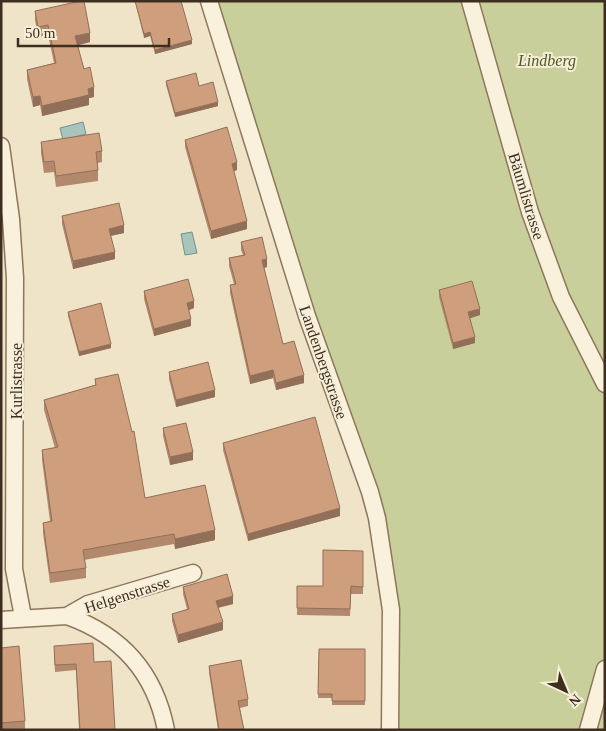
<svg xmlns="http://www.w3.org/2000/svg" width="606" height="731" font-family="'Times New Roman',serif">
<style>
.green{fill:#c9cf9b}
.water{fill:#a9c4bc;stroke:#6f938a}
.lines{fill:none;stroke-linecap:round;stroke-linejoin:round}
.street-casing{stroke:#8d765c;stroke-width:19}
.street{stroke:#faf1dc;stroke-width:16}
.wall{fill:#b2896c}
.shaded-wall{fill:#916f58}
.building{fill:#cf9f7d;stroke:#916f58}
.labels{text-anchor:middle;stroke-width:4;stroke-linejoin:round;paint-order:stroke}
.park-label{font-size:16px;font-style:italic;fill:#4d5a26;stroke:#f7eed8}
.street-label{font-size:16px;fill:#3d2e20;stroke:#f7eed8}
</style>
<rect width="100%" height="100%" fill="#f0e4c8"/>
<!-- green -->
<path class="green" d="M209 1H605V730H390L391 610 377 518Z"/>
<!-- water -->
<path class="water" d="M83 122 86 134 63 140 60 128Z
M192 232 197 253 185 255 181 234Z"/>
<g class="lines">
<defs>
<path id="street" d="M209 1 307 316 370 492 377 518 391 610 390 730
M470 1 530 212 561 297 605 384
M1 146 11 219 15 278 14 569 23 617
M67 616C121 635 155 673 166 730
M1 620 67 616 88 604 193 573
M588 730 605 669"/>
</defs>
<!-- street casing -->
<use href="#street" class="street-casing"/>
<!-- street -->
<use href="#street" class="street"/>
</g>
<!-- wall -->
<path class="wall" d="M135 1H181L192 44 155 54 150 36 144 38Z
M35 11 90 42 77 45 84 69 94 97 89 98V105L42 116 40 105 33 107 27 79V70L54 63 48 35 38 37 35 20Z
M166 81 199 86 218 106 175 117 166 85Z
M185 140 237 170 233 171 247 229 211 239 185 147Z
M41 142 102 151V162L98 163V181L56 187 54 172 44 173 41 153Z
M62 216 124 233 111 236 115 259 73 269 62 224Z
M241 242 267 267 264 268 283 344 304 383 276 390 273 378 250 384 230 293V285L234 284 229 266V258L243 255 241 250Z
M439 290 480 315 470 318 475 343 453 349 439 297Z
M144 291 194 308 189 310 191 326 154 336 144 299Z
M68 312 111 348 79 356 68 316Z
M169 372 215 397 176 407 169 379Z
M95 379 145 498 215 540 175 549 174 544 84 560 86 568V578L50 583 43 533V523L50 521 42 460V450L55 448 44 410V400L95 385Z
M163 428 193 460 170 465 163 436Z
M223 443 340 516 248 541 223 450Z
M363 551V594H351L350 616 297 615V586H323Z
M183 587 233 604 218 608 223 630 178 643 172 621V614L187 609 183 594Z
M1 648 25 721V729L1 730Z
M319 649H365V705H332V698H318Z
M54 653 94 662 115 730H79L76 670 55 672Z
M209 666 248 699V706L240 708 244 730H218L209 673Z"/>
<!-- shaded-wall -->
<path class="shaded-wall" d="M150 32V36L144 38V34Z
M90 33V42L75 46V36Z
M192 40V44L155 54V50Z
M94 87V97L89 98V105L42 116V106L88 89Z
M40 96V105L33 107V97Z
M218 102V106L175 117V113Z
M237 162V170L232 172V164Z
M247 221V229L211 239V231Z
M124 225V233L109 236V229Z
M115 252V259L73 269V261Z
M267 259V267L262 268V260Z
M194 301V308L187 311V303Z
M480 309V315L468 319V312Z
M191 319V326L154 336V329Z
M475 337V343L453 349V343Z
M111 344V348L79 356V352Z
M273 370V378L250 384V376Z
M304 375V383L276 390V383Z
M215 390V397L176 407V400Z
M193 452V460L170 465V457Z
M340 508V516L248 541V534Z
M215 530V540L175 549V539Z
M233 596V604L216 608V601Z
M223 622V630L178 643V635Z"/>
<!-- building -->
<path class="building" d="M81 1H84L90 33 75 36 84 69 90 67 94 87 88 89 89 95 42 106 40 96 33 97 27 70 56 63 48 25 38 27 35 11Z
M135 1H181L192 40 155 50 150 32 144 34Z
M196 73 199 86 213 82 218 102 175 113 166 81Z
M227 127 237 162 232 164 247 221 211 231 185 140Z
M99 133 102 151 96 152 98 170 56 176 54 161 44 162 41 142Z
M119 203 124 225 109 229 115 252 73 261 62 216Z
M262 237 267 259 262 260 283 344 294 341 304 375 276 383 273 370 250 376 230 285 236 284 229 258 245 255 241 242Z
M188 279 194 301 187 303 191 319 154 329 144 291Z
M472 281 480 309 468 312 475 337 453 343 439 290Z
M101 303 111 344 79 352 68 312Z
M208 362 215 390 176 400 169 372Z
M118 374 132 432 134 431 145 498 205 485 215 530 175 539 174 534 83 550 86 568 50 573 43 523 52 521 42 450 58 447 44 400 96 385 95 379Z
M315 417 340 508 248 534 223 443Z
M186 423 193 452 170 457 163 428Z
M323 550 363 551V587L351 586 350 609 297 608V586H323Z
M227 574 233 596 216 601 223 622 178 635 172 614 189 609 183 587Z
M93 643 94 662 111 661 115 730H80L76 664 55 665 54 646Z
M19 646 25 721 1 723V648Z
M319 649H365V701H332V694H318Z
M241 660 248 699 238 701 244 730H219L209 666Z"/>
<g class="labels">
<!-- park labels -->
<g class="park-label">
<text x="547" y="66">Lindberg</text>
</g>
<!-- street labels -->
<g class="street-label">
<text transform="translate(527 196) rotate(73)" y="6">Bäumlistrasse</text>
<text transform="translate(324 362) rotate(71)" y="6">Landenbergstrasse</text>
<text transform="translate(16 381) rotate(-90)" y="6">Kurlistrasse</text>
<text transform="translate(127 594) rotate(-18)" y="6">Helgenstrasse</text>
</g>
</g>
<!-- border -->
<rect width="606" height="731" fill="none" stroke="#3d2e20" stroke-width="5"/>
<!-- north arrow -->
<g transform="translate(566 691) rotate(136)" stroke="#f7eed8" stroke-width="4" paint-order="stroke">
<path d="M0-4L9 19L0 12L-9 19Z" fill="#3d2e20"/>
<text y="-8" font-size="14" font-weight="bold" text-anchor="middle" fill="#3d2e20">N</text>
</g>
<!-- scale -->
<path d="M18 38v8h151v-8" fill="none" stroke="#3d2e20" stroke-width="2.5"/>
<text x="25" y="38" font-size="15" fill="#3d2e20" stroke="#f7eed8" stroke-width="4" paint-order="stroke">50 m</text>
</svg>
